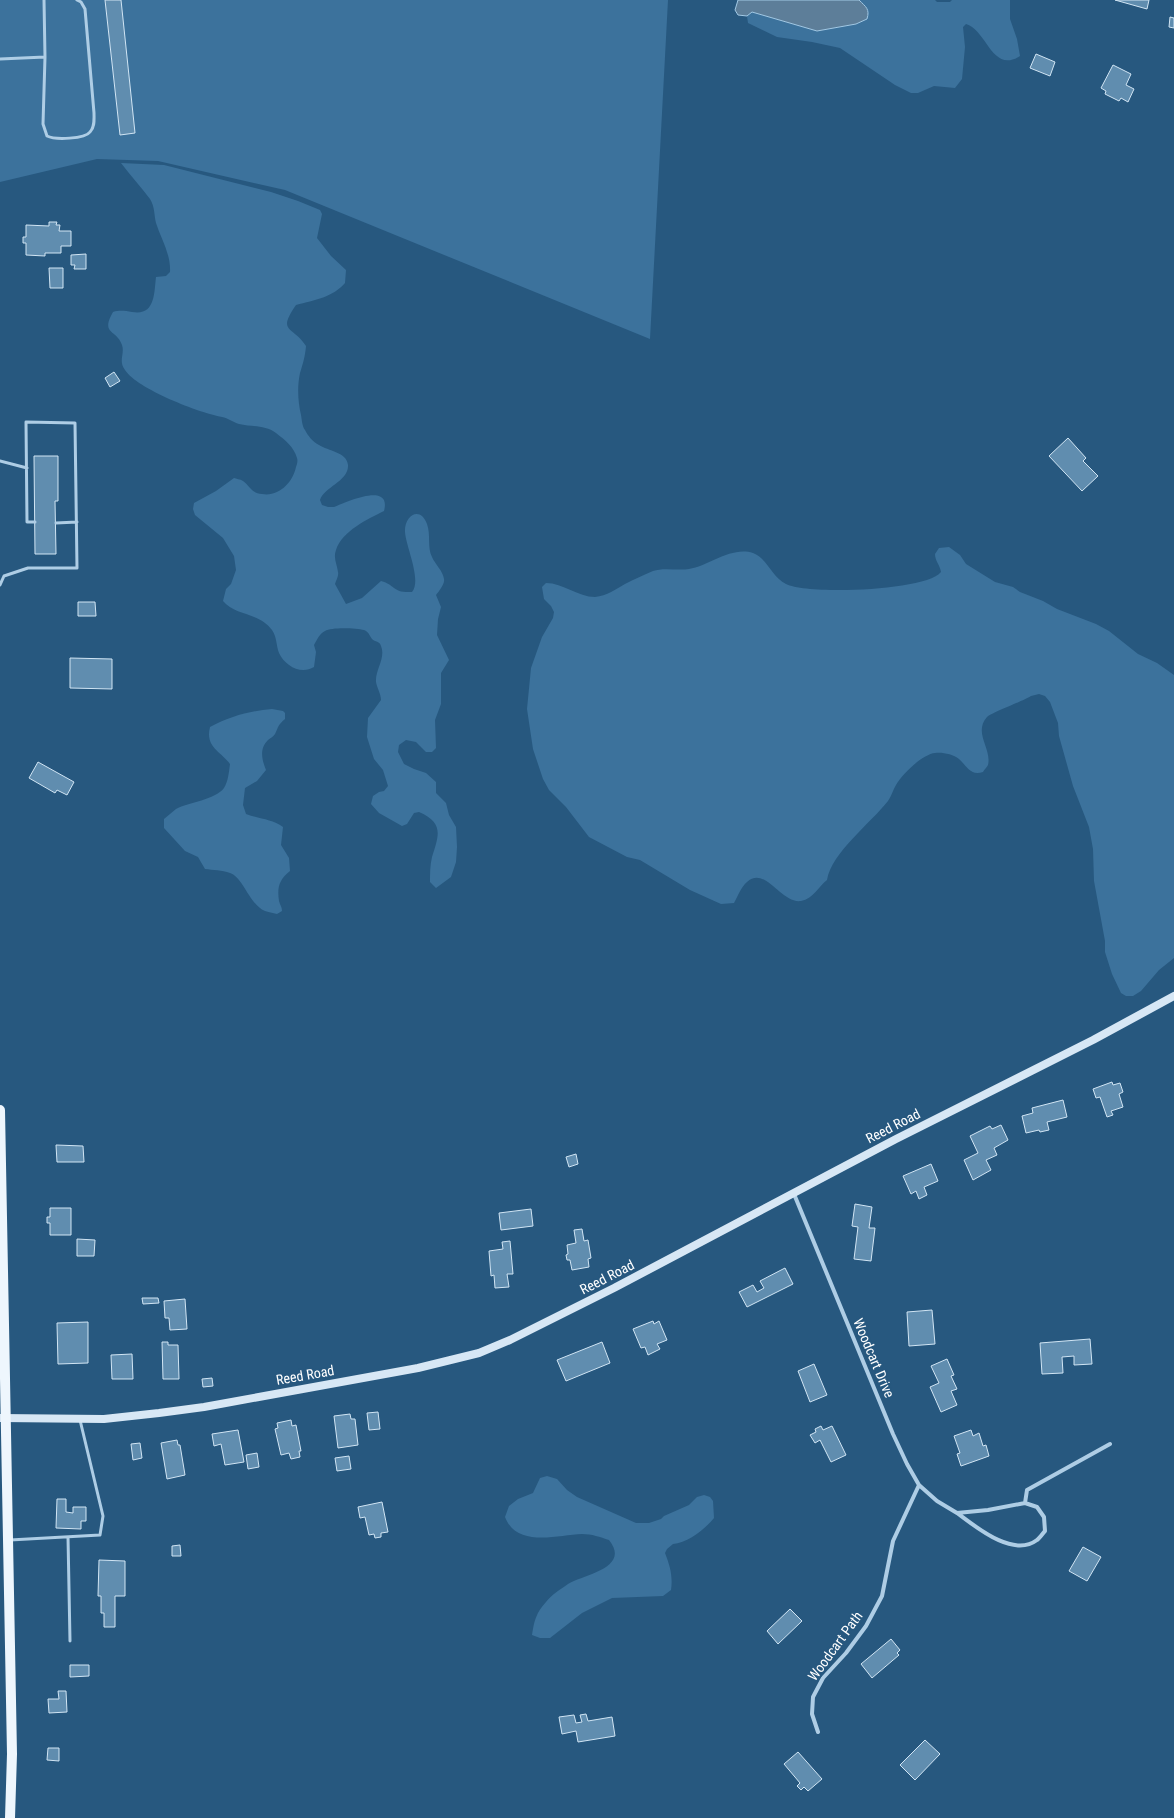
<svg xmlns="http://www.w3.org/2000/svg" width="1174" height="1818" font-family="'Roboto Condensed',sans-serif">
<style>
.green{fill:#3c729c}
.water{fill:#5d7e99;stroke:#a2c9e5}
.building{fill:#608daf;stroke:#d1e5f4}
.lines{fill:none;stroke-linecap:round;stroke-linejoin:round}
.lane{stroke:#aecde5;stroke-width:3}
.street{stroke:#aecde5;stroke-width:4}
.secondary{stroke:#d7e7f5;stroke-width:8}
.primary{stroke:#eef6fd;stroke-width:10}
.labels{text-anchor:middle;stroke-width:4;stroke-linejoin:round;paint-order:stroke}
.street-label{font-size:14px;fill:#fff;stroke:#27587f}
</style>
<rect width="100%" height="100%" fill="#27587f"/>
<!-- green -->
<path class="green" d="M0 0H668L650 339 285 190 158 161 97 159 0 182Z
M859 0H935L937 2H950L952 0H1010V19L1017 39 1020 56C992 74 987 30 966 24L963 27 965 47 962 79 955 88 934 86 918 93H911L895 85 840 48 812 42 777 37 748 23 747 16 752 12 817 31 856 24 867 19C870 9 866 7 859 0Z
M121 163 164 165 271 192 298 201 320 210 322 214 317 238 331 256 346 270 345 283C333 297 315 300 296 305 277 333 292 325 306 346 305 357 303 363 300 373 297 387 298 402 301 415 302 420 302 426 305 430 308 436 313 442 319 445 328 451 347 452 348 465 349 481 324 487 320 500L322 505 328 507H334C346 502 392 481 384 511 368 519 342 531 336 550 333 558 337 564 338 572 339 576 336 580 335 584L346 604 362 598 381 581C396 585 392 593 412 592 422 580 406 547 405 532 404 516 420 505 427 524 431 535 427 547 432 557 435 564 443 571 444 579 445 584 439 591 436 595L441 607 438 619 437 635 449 660 441 673V704L435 720 436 748 432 752H426L416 742 406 740 399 745 398 752 404 764 414 769 426 773 436 782V793L446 803 449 815 456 827 457 847 456 862 451 877 436 888 430 882C430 874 430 865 432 857 439 835 444 823 419 812L414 813 407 824 402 826 379 813 371 804 373 796 379 792 384 791 388 786 383 770 374 759 367 737 368 718 381 700C381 694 377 688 376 682 375 670 386 658 381 646 380 641 375 642 372 639 369 635 369 632 364 630 356 628 331 627 325 631 319 634 317 640 314 645L316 652 314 667C301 675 285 666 279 653 276 645 277 637 272 630 259 612 235 616 223 601L226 589 231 584 236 570 234 556 223 538 195 515 193 509 194 503 216 491 234 478C236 479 240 479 243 481 250 486 251 493 262 494 279 497 293 482 296 467 297 464 298 461 297 458 294 447 285 440 276 433 265 425 252 427 239 424 233 422 228 418 222 417 200 413 137 389 125 370 118 361 125 354 122 345 117 329 100 335 113 312 120 310 125 311 132 312 155 316 154 294 156 277L166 276 170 272C171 254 161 239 156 223 154 215 155 207 150 199 141 187 130 175 121 163Z
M949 547 960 555 966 564 995 582 1013 587 1020 592 1043 601 1057 609 1096 624 1109 631 1138 654 1157 663 1174 675V958L1159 970 1141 991 1133 996H1126L1121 993 1112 974 1105 952V941L1094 881 1093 849 1089 827 1073 786 1059 736 1058 723 1050 702 1045 696 1039 694 1031 696C1023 701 991 713 987 717 973 733 992 748 988 765 987 767 984 770 983 772 970 776 967 766 959 759 953 754 942 752 935 753 923 754 902 774 896 785 893 790 891 797 888 801 870 824 832 852 827 880 819 886 813 899 801 901 781 904 765 865 747 882 741 887 738 896 734 903L721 904 690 890 640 860 627 857 589 837 566 807 549 790 543 779 533 749 527 709 531 668 542 637 553 618 554 612 551 606 544 599 542 587 546 583C563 583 578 597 595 597 607 596 616 589 625 584 634 579 644 575 653 571 664 567 678 571 689 569 709 566 731 546 753 553 767 558 772 577 786 584 808 595 926 591 941 572 940 565 935 561 935 554L939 548Z
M272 709 283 711 285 713V719C277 726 279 726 275 734 273 737 270 738 268 740 259 749 262 760 266 770L257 781 245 788 243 805 246 814C259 819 272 819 283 827L281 845 289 858 290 871C279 880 277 887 279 901 280 905 282 907 282 911L277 914C273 913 268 912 265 911 249 904 243 877 230 873 222 870 213 870 205 869L198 857 185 851 164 828V819C168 816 172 812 176 809 189 802 215 800 224 788 228 782 229 772 230 764 220 751 205 747 210 727 231 716 249 711 272 709Z
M547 1476 557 1479 567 1490 577 1497 636 1523H649L661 1519 664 1516 689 1505 697 1497 704 1495 710 1497 713 1501 714 1518C705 1529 688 1543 673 1544L667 1549 665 1553C670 1566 673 1576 671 1590L663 1596 612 1598 582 1613 550 1638H540L532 1635C534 1621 536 1613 546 1602 551 1595 561 1589 568 1584 585 1574 631 1568 609 1540 600 1537 592 1534 582 1534 557 1535 517 1548 505 1517L509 1506 518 1499 533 1493 540 1478Z"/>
<!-- water -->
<path class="water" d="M738 0H859C866 7 870 9 867 19L856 24 817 31 752 12 747 16 738 15 735 10Z"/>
<!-- building -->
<path class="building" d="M105 0H121L135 133 120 135Z
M1115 0H1149L1147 9Z
M1170 17 1174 18V28L1169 27Z
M1036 54 1055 62 1050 76 1030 68Z
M1113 65 1131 74 1126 85 1134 89 1128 102 1121 98 1119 101 1105 94 1106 91 1101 88Z
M49 222H57L56 225H60L59 231H71V246H61V253H45V256L26 255V243H23V237H26V225L49 226Z
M86 254V269H74L75 265H71V255Z
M49 268H63V288H50Z
M114 372 120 381 110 387 105 378Z
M1068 438 1086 458 1083 461 1098 476 1082 491 1049 456Z
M34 456H58V501H55L56 554H35Z
M78 602H95L96 616H78Z
M70 658 112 659V689L70 688Z
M38 762 74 782 67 795 57 790 55 793 29 778Z
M1112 1082 1113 1085 1120 1083 1123 1092 1119 1094 1123 1107 1111 1111 1113 1115 1107 1117 1100 1097 1096 1098 1093 1089Z
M1063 1100 1067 1117 1047 1122 1049 1130 1040 1132 1039 1130 1026 1133 1022 1116 1033 1113 1032 1108Z
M1001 1125 1008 1140 994 1148 997 1155 986 1160 991 1170 973 1180 964 1160 978 1153 970 1136 990 1126 992 1129Z
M56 1145 83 1146 84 1162H57Z
M576 1154 578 1164 569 1167 566 1157Z
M931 1164 938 1181 924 1187 927 1195 919 1199 916 1191 911 1194 903 1176Z
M855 1204 872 1207 869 1228H875L871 1261 854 1259 858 1227 852 1226Z
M50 1208H71V1235H50V1223H47V1217H50Z
M531 1209 533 1226 501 1230 499 1213Z
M582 1229 584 1241 588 1240 591 1258 588 1259 589 1267 572 1270 570 1260H567L566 1255 568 1254 567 1245 576 1243 574 1230Z
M77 1239 95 1240 94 1256H77Z
M510 1241 513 1274H507L509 1287 495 1288 494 1275 491 1276 489 1251 503 1249 502 1242Z
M785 1268 793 1284 747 1307 739 1292 753 1285 757 1292 764 1288 760 1281Z
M142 1298H158L159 1303 143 1304Z
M185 1299 187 1329 170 1330 169 1318H165L164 1301Z
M932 1310 935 1344 909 1346 907 1312Z
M653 1321 654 1324 659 1321 667 1340 657 1344 660 1349 648 1355 645 1347 641 1348 633 1329Z
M88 1322V1363L58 1364 57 1323Z
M1090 1339 1092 1364 1074 1365V1356L1062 1357 1063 1373 1042 1374 1040 1343Z
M162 1342H168V1345H178L179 1379H163Z
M602 1342 610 1363 566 1381 557 1360Z
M132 1354 133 1379H112L111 1355Z
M947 1359 954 1375 951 1376 957 1389 951 1391 957 1405 941 1412 930 1387 939 1383 931 1366Z
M814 1364 827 1395 810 1402 798 1371Z
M212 1378 213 1386 203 1387 202 1379Z
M378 1412 380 1429 369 1430 367 1413Z
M350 1414 351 1419H355L358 1445 338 1448 334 1416Z
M291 1420 292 1426 296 1425 301 1451H299L300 1457 291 1459 289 1453 281 1455 275 1429 278 1428 277 1423Z
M821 1426 823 1430 832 1426 846 1455 831 1462 820 1440 815 1443 810 1435 816 1432 815 1429Z
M238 1430 244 1462 225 1465 221 1444 214 1446 212 1434Z
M971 1430 973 1436 979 1433 983 1446 986 1445 989 1456 961 1466 957 1454 960 1453 954 1436Z
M177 1440 178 1445H180L185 1475 167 1479 161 1443Z
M140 1443 142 1458 133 1460 131 1444Z
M257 1453 259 1467 248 1469 246 1455Z
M349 1456 351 1469 337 1471 335 1458Z
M57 1499H66V1512L73 1513V1507H86V1521H81V1529L56 1528Z
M382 1502 388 1532 381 1533V1537L375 1538 374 1534 369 1535 365 1517 360 1518 358 1507Z
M180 1545 181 1556H172V1546Z
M1083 1547 1101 1557 1087 1581 1069 1571Z
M99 1560 125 1561V1596H115V1627H104V1613H101V1596H98Z
M790 1609 802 1621 778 1644 767 1631Z
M891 1639 900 1650 897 1653 899 1655 872 1678 861 1664Z
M70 1665H89V1676L70 1677Z
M58 1691H66L67 1712 49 1713 48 1699H59Z
M586 1714 588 1721 612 1717 615 1736 578 1742 576 1731 562 1734 559 1717 574 1715 576 1723 582 1722 580 1715Z
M925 1740 940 1754 915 1780 900 1765Z
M48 1748H59V1761L47 1760Z
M798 1752 822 1779 808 1791 804 1787 801 1790 797 1786 800 1783 784 1764Z"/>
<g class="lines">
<!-- lane -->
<path class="lane" d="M44 0 45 57 43 124 47 136C55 140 85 139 90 132 95 127 94 119 94 113L85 9 81 2 77 0
M0 59 45 57
M0 461 27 468
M56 523 77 522
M0 585 4 576 28 568H77L75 423 26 422 27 522H35
M68 1537 70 1641
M10 1540 100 1535 103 1516 80 1420"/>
<!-- street -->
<path class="street" d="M794 1194 893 1434 907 1464 919 1485 937 1501 957 1513 988 1510 1025 1503 1037 1507 1044 1517 1045 1531C1043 1533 1040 1538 1037 1540 1013 1558 976 1527 957 1513
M1025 1503 1027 1490 1110 1444
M818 1732 812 1714 813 1697 823 1678 846 1653 866 1626 882 1596 893 1541 919 1485"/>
<!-- secondary -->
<path class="secondary" d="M0 1418 104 1419 159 1413 204 1407 418 1368 479 1353 510 1340 614 1288 896 1139 1093 1040 1174 996"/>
<!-- primary -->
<path class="primary" d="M0 1110 12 1754 10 1818"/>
</g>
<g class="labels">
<!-- street labels -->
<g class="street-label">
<text transform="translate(893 1126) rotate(-27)" y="5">Reed Road</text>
<text transform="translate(607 1277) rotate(-27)" y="5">Reed Road</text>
<text transform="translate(874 1358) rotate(67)" y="5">Woodcart Drive</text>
<text transform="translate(305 1375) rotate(-10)" y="5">Reed Road</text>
<text transform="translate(835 1646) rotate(-54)" y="5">Woodcart Path</text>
</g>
</g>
</svg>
